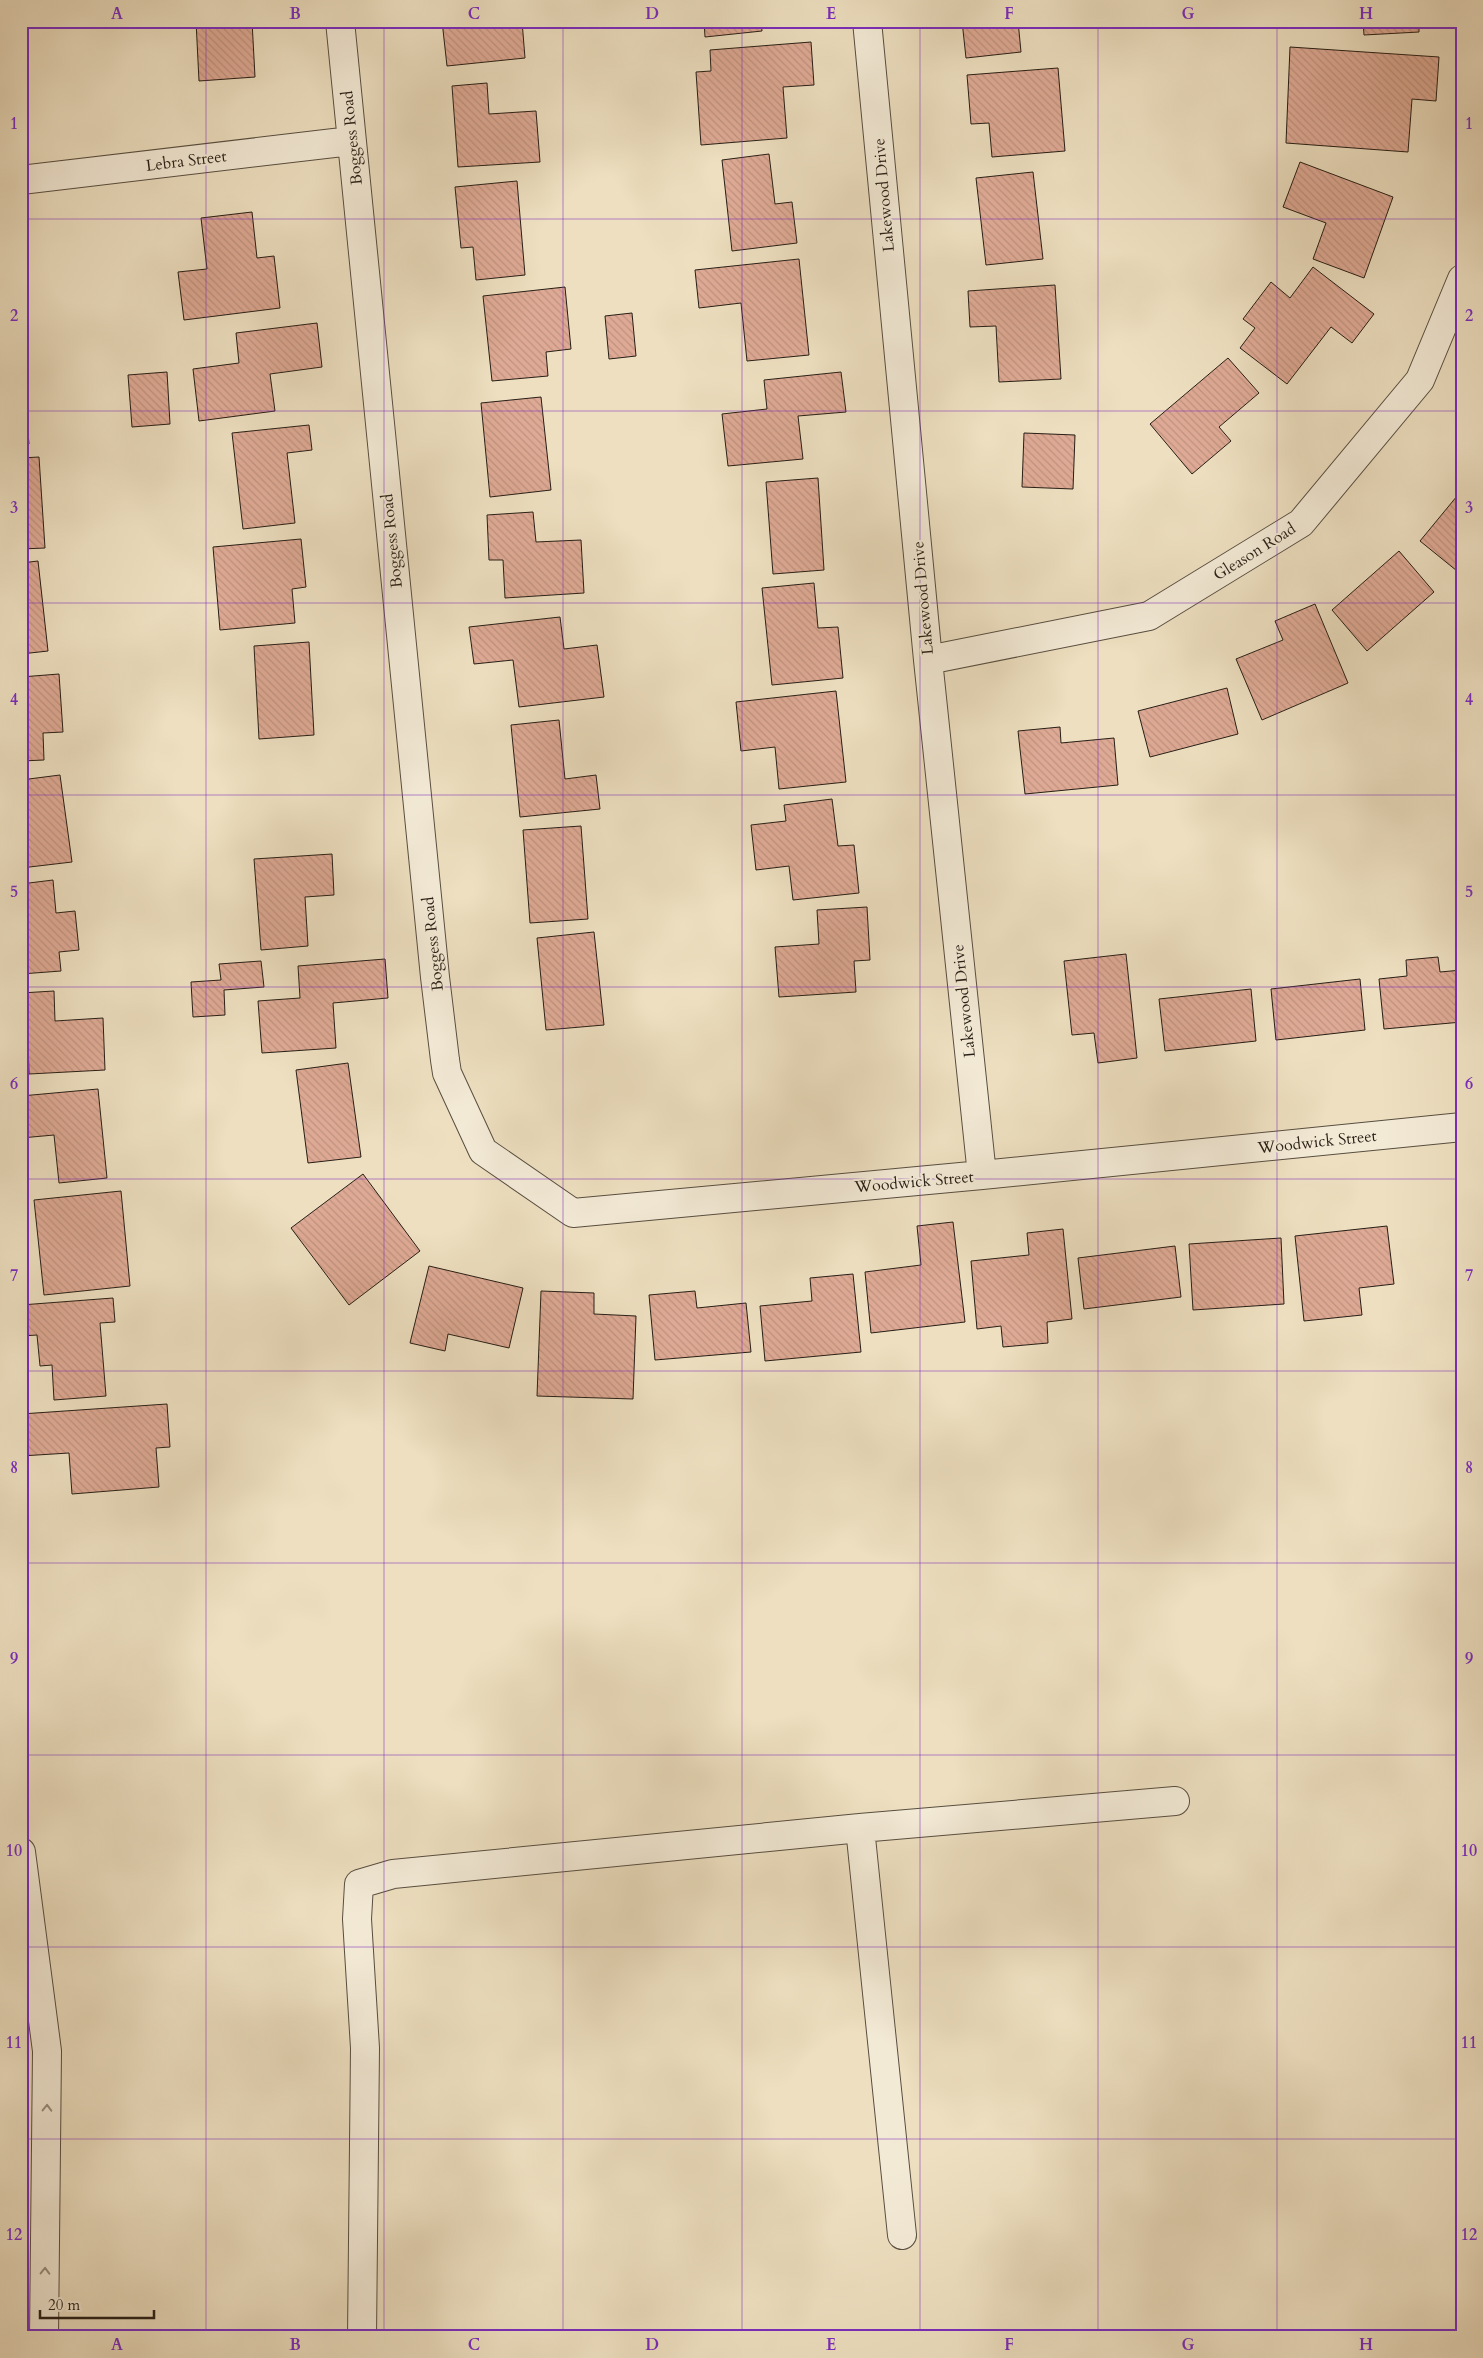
<svg xmlns="http://www.w3.org/2000/svg" width="1483" height="2358" font-family="Cardo,serif">
<style>
.building{fill:url(#building-back-hatch);stroke:#271e15}
.lines{fill:none;stroke-linecap:round;stroke-linejoin:round}
.minor-casing{stroke:#584e40;stroke-width:30}
.minor{stroke:#f3ead6;stroke-width:28}
.oneway{stroke:#978e7f}
.grid{fill:none;stroke:#7b2cbf;stroke-width:1;stroke-opacity:0.55}
.labels{text-anchor:middle;stroke-width:4;stroke-linejoin:round;paint-order:stroke}
.street-label{font-size:16px;fill:#271e15;stroke:#f3ead6}
.neatline{fill:none;stroke:#7b2cbf;stroke-width:2}
.grid-label{font-size:16px;text-anchor:middle;font-weight:bold;fill:#7b2cbf}
</style>
<defs>
<pattern id="building-back-hatch" width="6" height="6" patternUnits="userSpaceOnUse" patternTransform="scale(1.25)"><rect width="6" height="6" fill="#dfaa95"/><path d="M-1 5l2 2M0 0l6 6M5-1l2 2" fill="none" stroke="#bf9280"/></pattern>
</defs>
<rect width="100%" height="100%" fill="#eddfc0"/>
<filter id="stains"><feTurbulence type="fractalNoise" baseFrequency=".004" numOctaves="4"/><feColorMatrix values="0 0 0 0 .2 0 0 0 0 .09 0 0 0 0 .02 0 0 0 .5 -.17"/></filter>
<radialGradient id="worn" r=".72"><stop offset=".6" stop-color="#630" stop-opacity="0"/><stop offset="1" stop-color="#630" stop-opacity=".3"/></radialGradient>
<!-- building -->
<path class="building" d="M196 21H252L255 77 199 81Z
M442 21H522L525 58 447 66Z
M704 21H761L762 31 705 37Z
M962 21H1018L1021 52 966 58Z
M1363 21H1419V32L1364 35Z
M811 42 814 85 783 87 787 138 701 145 696 72 711 71 710 50Z
M1290 47 1439 57 1436 101 1412 99 1408 152 1286 143Z
M1058 68 1065 151 992 157 989 123 971 124 967 75Z
M487 83 489 114 536 111 540 162 458 167 452 86Z
M769 154 775 204 792 202 797 243 732 251 722 160Z
M1300 162 1393 197 1364 278 1313 259 1326 223 1283 207Z
M1033 172 1043 259 986 265 976 178Z
M517 181 525 275 476 280 473 247 461 248 455 187Z
M252 212 257 258 274 256 280 308 184 320 178 272 207 269 201 218Z
M799 259 809 355 747 361 741 303 699 308 695 270Z
M1313 267 1374 314 1352 343 1331 327 1287 384 1240 348 1255 328 1243 319 1271 282 1290 298Z
M1055 285 1061 379 999 382 996 326 970 327 968 291Z
M565 287 571 349 546 352 548 376 492 381 483 296Z
M632 313 636 356 609 359 605 316Z
M317 323 322 367 270 374 275 411 199 421 193 369 239 363 236 333Z
M21 353 29 444 21 445Z
M1228 358 1259 393 1219 427 1231 441 1192 474 1150 424Z
M167 372 170 424 132 427 128 375Z
M841 372 846 412 798 416 803 459 728 466 722 414 767 409 764 380Z
M541 397 551 490 490 497 481 403Z
M309 425 312 450 287 453 295 523 243 529 232 433Z
M1024 433 1075 435 1073 489 1022 487Z
M39 457 45 548 21 549V458Z
M818 478 824 570 773 574 766 482Z
M1462 490V575L1420 541Z
M533 512 536 542 581 540 584 593 505 598 503 560H489L487 515Z
M301 539 306 587 292 589 295 623 220 630 213 547Z
M1399 551 1434 592 1367 651 1332 610Z
M38 561 48 651 21 654V563Z
M814 583 818 628 838 627 843 678 772 685 762 588Z
M1315 604 1348 683 1262 720 1236 659 1283 640 1275 621Z
M560 617 564 649 597 645 604 697 519 707 513 660 474 664 469 627Z
M309 642 314 735 259 739 254 646Z
M59 674 63 732 43 733 44 760 21 761V677Z
M1227 688 1238 734 1150 757 1138 711Z
M836 691 846 782 779 789 775 747 741 751 736 702Z
M559 720 565 779 596 775 600 809 520 817 511 725Z
M1060 727 1061 743 1114 738 1118 785 1025 794 1018 731Z
M60 775 72 862 21 868V780Z
M832 799 838 846 854 845 859 893 793 900 789 866 756 870 751 825 786 821 784 805Z
M581 826 588 919 530 923 523 830Z
M332 854 334 895 305 897 308 946 261 950 254 859Z
M53 880 56 913 75 911 79 950 59 952 61 971 21 974V884Z
M867 907 870 960 854 961 856 992 779 997 775 947 819 944 817 910Z
M594 932 604 1025 546 1030 537 938Z
M1126 954 1137 1058 1098 1063 1094 1033 1072 1035 1064 961Z
M1438 957 1440 972 1462 970V1022L1384 1029 1379 979 1407 976 1406 960Z
M385 959 388 998 333 1003 336 1048 262 1053 258 1001 300 998 298 966Z
M261 961 264 987 224 990 225 1015 193 1017 191 982 221 980 219 964Z
M1360 979 1365 1030 1276 1040 1271 989Z
M1251 989 1256 1041 1165 1051 1159 999Z
M54 991 55 1021 103 1018 105 1070 29 1074 28 1040 21 1041V993Z
M348 1063 361 1157 308 1163 296 1070Z
M98 1089 107 1178 59 1183 54 1135 21 1138V1096Z
M363 1174 420 1251 349 1305 291 1228Z
M121 1191 130 1286 44 1295 34 1200Z
M953 1222 965 1322 871 1333 865 1272 921 1265 917 1226Z
M1387 1226 1394 1284 1359 1288 1362 1315 1304 1321 1295 1236Z
M1063 1229 1072 1319 1047 1322 1048 1343 1003 1347 1001 1326 977 1329 971 1261 1029 1255 1027 1233Z
M1281 1238 1284 1304 1193 1310 1189 1244Z
M1175 1246 1181 1297 1084 1309 1078 1258Z
M429 1266 523 1288 509 1348 448 1334 445 1351 410 1343Z
M853 1274 861 1352 765 1361 760 1306 812 1301 810 1278Z
M541 1291 594 1293V1314L636 1316 633 1399 537 1396Z
M695 1291 697 1308 746 1303 751 1352 655 1360 649 1295Z
M113 1298 115 1322 100 1323 106 1396 54 1400 52 1365 40 1366 37 1335 22 1336 21 1305Z
M167 1404 170 1447 156 1448 159 1487 72 1494 69 1453 21 1456V1414Z"/>
<g class="lines">
<defs>
<path id="minor" d="M340 21 435 977 445 1060 447 1073 483 1151 573 1213 982 1175 1462 1127
M867 21 928 660 982 1175
M21 180 351 141
M928 660 1149 616 1301 523 1420 380 1462 279
M860 1828 902 2235
M21 1852 47 2051 44 2337
M362 2337 365 2048 357 1919 359 1884 393 1874 860 1828 1175 1801"/>
</defs>
<!-- minor casing -->
<use href="#minor" class="minor-casing"/>
<!-- minor -->
<use href="#minor" class="minor"/>
</g>
<!-- one-way arrows -->
<defs><path id="oneway-chevron" d="M-2-3.5L2.5 0L-2 3.5" fill="none" stroke-width="1.6" stroke-linecap="round" stroke-linejoin="round" transform="scale(1.25)"/></defs>
<g class="oneway">
<use href="#oneway-chevron" transform="translate(47 2108) rotate(-89)"/>
<use href="#oneway-chevron" transform="translate(45 2271) rotate(-89)"/>
</g>
<!-- grid -->
<path class="grid" d="M206 21V2337M384 21V2337M563 21V2337M742 21V2337M920 21V2337M1098 21V2337M1277 21V2337M21 219H1462M21 411H1462M21 603H1462M21 795H1462M21 987H1462M21 1179H1462M21 1371H1462M21 1563H1462M21 1755H1462M21 1947H1462M21 2139H1462"/>
<g class="labels">
<!-- street labels -->
<g class="street-label">
<text transform="translate(351 138) rotate(-96)" y="6">Boggess Road</text>
<text transform="translate(186 160) rotate(-7)" y="6">Lebra Street</text>
<text transform="translate(883 195) rotate(-95)" y="6">Lakewood Drive</text>
<text transform="translate(391 541) rotate(-96)" y="6">Boggess Road</text>
<text transform="translate(1254 551) rotate(-32)" y="6">Gleason Road</text>
<text transform="translate(922 598) rotate(-95)" y="6">Lakewood Drive</text>
<text transform="translate(432 944) rotate(-96)" y="6">Boggess Road</text>
<text transform="translate(963 1001) rotate(-96)" y="6">Lakewood Drive</text>
<text transform="translate(1317 1141) rotate(-6)" y="6">Woodwick Street</text>
<text transform="translate(914 1181) rotate(-5)" y="6">Woodwick Street</text>
</g>
</g>
<!-- margin -->
<rect width="1483" height="2358" fill="none" stroke="#eddfc0" stroke-width="55"/>
<!-- scale -->
<path d="M40 2310v8h114v-8" fill="none" stroke="#271e15" stroke-width="2.5"/>
<text x="48" y="2310" font-size="15" fill="#271e15" stroke="#f3ead6" stroke-width="4" paint-order="stroke">20 m</text>
<rect x="28" y="28" width="1428" height="2302" class="neatline"/>
<g class="grid-label">
<text x="117" y="19">A</text>
<text x="295" y="19">B</text>
<text x="474" y="19">C</text>
<text x="652" y="19">D</text>
<text x="831" y="19">E</text>
<text x="1009" y="19">F</text>
<text x="1188" y="19">G</text>
<text x="1366" y="19">H</text>
<text x="14" y="129">1</text>
<text x="1469" y="129">1</text>
<text x="14" y="321">2</text>
<text x="1469" y="321">2</text>
<text x="14" y="513">3</text>
<text x="1469" y="513">3</text>
<text x="14" y="705">4</text>
<text x="1469" y="705">4</text>
<text x="14" y="897">5</text>
<text x="1469" y="897">5</text>
<text x="14" y="1089">6</text>
<text x="1469" y="1089">6</text>
<text x="14" y="1281">7</text>
<text x="1469" y="1281">7</text>
<text x="14" y="1473">8</text>
<text x="1469" y="1473">8</text>
<text x="14" y="1664">9</text>
<text x="1469" y="1664">9</text>
<text x="14" y="1856">10</text>
<text x="1469" y="1856">10</text>
<text x="14" y="2048">11</text>
<text x="1469" y="2048">11</text>
<text x="14" y="2240">12</text>
<text x="1469" y="2240">12</text>
<text x="117" y="2350">A</text>
<text x="295" y="2350">B</text>
<text x="474" y="2350">C</text>
<text x="652" y="2350">D</text>
<text x="831" y="2350">E</text>
<text x="1009" y="2350">F</text>
<text x="1188" y="2350">G</text>
<text x="1366" y="2350">H</text>
</g>
<rect width="100%" height="100%" filter="url(#stains)"/>
<rect width="100%" height="100%" fill="url(#worn)"/>
</svg>
